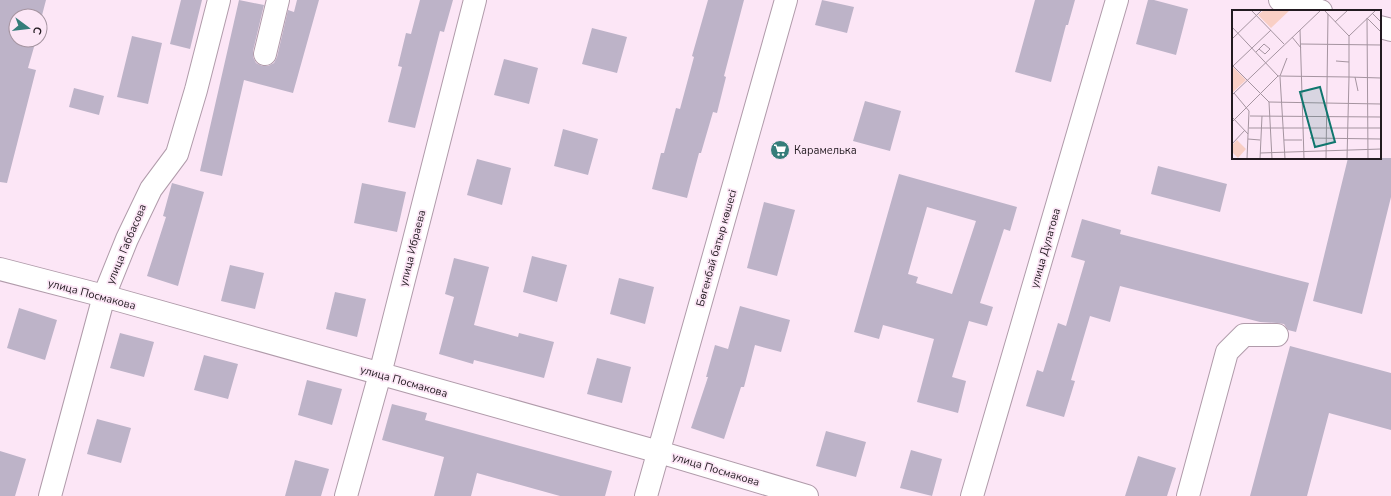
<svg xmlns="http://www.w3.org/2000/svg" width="1391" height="496" font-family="'Nunito Sans',sans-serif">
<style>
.building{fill:#bdb3c8;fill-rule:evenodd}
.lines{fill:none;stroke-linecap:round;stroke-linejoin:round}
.minor-casing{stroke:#b09baa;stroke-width:24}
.minor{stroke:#fff;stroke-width:22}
.labels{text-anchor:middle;stroke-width:3.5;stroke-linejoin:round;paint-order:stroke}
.poi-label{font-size:11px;fill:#221a20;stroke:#fce6f6;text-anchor:start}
.street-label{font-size:11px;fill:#221a20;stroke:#fce6f6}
.inset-road{fill:none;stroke:#a594a0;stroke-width:1}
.view{fill:#0f766e;fill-opacity:0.15;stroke:#0f766e;stroke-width:2}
.inset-edge{fill:none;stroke:#221a20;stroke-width:2}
</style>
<rect width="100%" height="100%" fill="#fce6f6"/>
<!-- building -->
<path class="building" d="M0 0H46L40 23V16H16V40H36L28 68 36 70 7 183 0 182Z
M181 0H202L190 49 170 44Z
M239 0 264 5 253 51V57L256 63 262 66H268L274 63 277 57 288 10 294 12 297 0H319L293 93 244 80 222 176 200 171Z
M420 0H453L444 32 440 31 415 128 388 122 402 67 398 66 406 33 411 34Z
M708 0H744L724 76 726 77 717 113 713 112 701 153H699L687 198 652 189 661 153H664L676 108 680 109 694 57 692 56Z
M822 0 854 7 847 33 815 25Z
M1035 0H1075L1068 25H1066L1051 82 1015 72Z
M1148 0H1154L1188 9 1176 55 1136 44Z
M592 28 627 37 617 73 582 64Z
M132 36 162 43 148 104 117 97Z
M504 59 538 68 529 104 494 95Z
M74 88 104 96 99 115 69 107Z
M865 101 901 111 890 151 853 141Z
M563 129 598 139 588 175 554 166Z
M1348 158H1391V197L1362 314 1313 301Z
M477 159 511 168 502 205 467 195Z
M1158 166 1227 184 1220 212 1151 194Z
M899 174 1017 207 1010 231 1004 229 980 303 993 307 987 326 969 321 952 377 966 381 958 413 917 402 934 339 883 325 879 339 854 332ZM927 207 976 221 952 294 916 283 918 277 908 274Z
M172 183 204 192 178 286 147 276 166 217 163 216Z
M362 183 406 192 397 232 354 223Z
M764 202 795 210 777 276 747 268Z
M1082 219 1121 230 1120 234 1309 283 1296 332 1288 330 1284 324 1277 323 1260 322 1120 286 1110 322 1090 316 1071 380 1075 381 1064 417 1026 406 1037 370 1043 372 1058 323 1066 326 1085 261 1071 257Z
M532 256 567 265 557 302 523 292Z
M454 258 489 267 474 325 518 337 519 333 554 342 544 378 474 360 473 364 439 354 454 297 445 294Z
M230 265 264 273 255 309 221 301Z
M619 278 654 287 645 324 610 314Z
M335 292 366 299 357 337 326 329Z
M740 306 790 320 781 352 755 345 744 387H741L724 439 691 428 708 377H706L715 345 728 349Z
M19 308 57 320 45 360 7 348Z
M120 333 154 342 144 377 110 368Z
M1290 346 1391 373V430L1329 413 1307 496H1250Z
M204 355 238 364 228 399 194 390Z
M597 358 631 367 622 403 587 394Z
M307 380 342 389 332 425 298 415Z
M392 404 427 413 425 420 612 471 605 496H560L477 473 471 496H434L444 457 382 440Z
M97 419 131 428 121 463 87 454Z
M826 431 866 442 856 477 816 466Z
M911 450 942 459 932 496 900 488Z
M0 451 26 459 15 496H0Z
M1138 456 1176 468 1167 496H1125Z
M295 460 329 469 321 496H285Z"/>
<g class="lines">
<defs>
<path id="minor" d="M1280 0 1321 11
M1380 27 1391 30
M265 54 278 0
M0 269 104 296 659 452 807 496
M50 496 104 296 127 239 151 189 177 154 196 90 219 0
M346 496 380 374 475 0
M646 496 786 0
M972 496 1117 0
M1188 496 1227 352 1244 335H1277"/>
</defs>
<!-- minor casing -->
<use href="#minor" class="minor-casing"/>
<!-- minor -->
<use href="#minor" class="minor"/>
</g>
<!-- icons -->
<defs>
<symbol id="supermarket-disc" viewBox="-11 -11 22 22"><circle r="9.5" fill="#357d7a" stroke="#fce6f6"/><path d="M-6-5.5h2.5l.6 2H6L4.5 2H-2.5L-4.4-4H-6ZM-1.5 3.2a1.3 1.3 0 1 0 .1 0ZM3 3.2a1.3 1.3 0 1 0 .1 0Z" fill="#fff"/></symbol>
</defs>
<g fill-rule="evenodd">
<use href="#supermarket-disc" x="769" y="139" width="22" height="22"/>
</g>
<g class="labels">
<!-- poi labels -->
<g class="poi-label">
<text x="794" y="154">Карамелька</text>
</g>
<!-- street labels -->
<g class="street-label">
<text transform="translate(126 244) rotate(-67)" y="4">улица Габбасова</text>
<text transform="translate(412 248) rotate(-76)" y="4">улица Ибраева</text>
<text transform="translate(716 248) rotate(-74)" y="4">Бөгенбай батыр көшесі</text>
<text transform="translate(1045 248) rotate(-74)" y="4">улица Дулатова</text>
<text transform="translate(92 294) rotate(15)" y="4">улица Посмакова</text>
<text transform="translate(404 381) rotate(16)" y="4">улица Посмакова</text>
<text transform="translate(716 469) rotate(17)" y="4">улица Посмакова</text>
</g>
</g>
<!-- overview -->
<g transform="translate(1232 10)">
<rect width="149" height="149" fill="#fce6f6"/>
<path d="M32 0H58L39 18 26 5ZM0 56 14 70 0 83ZM5 130 14 139 6 148 0 142V135Z" fill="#f9cfc5"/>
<path class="inset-road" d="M19 0 52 34M92 0 117 26V67L149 68M140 3 149 12M135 8 136 149M135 8 149 22M103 12 116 0M0 17 46 66 117 67 115 149M68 20 72 149M117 26 144 0M60 27 69 38M0 29 30 0M69 34 149 35M24 42 27 39 33 44 38 39 32 34 27 39M104 51 117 52M0 55 37 92 149 94M1 56 39 20M48 66 55 48M48 67 53 149M123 67 126 81M2 83 17 101 15 149M0 85 89 0M37 92 40 149M18 106 149 107M0 107 16 124M0 112 46 66M17 118H149M78 128 149 129M16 129 28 130M52 130H70M0 134 13 120M28 143 149 139M28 149 30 106M94 149 96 4"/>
<path class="view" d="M88 77 103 132 83 137 68 82Z"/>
<rect width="149" height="149" class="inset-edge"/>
</g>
<!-- north arrow -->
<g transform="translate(28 28) rotate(105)"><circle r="19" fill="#fce6f6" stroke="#a594a0"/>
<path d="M0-3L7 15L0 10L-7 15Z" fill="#357d7a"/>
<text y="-6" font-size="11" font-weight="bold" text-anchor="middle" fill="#221a20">С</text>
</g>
</svg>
